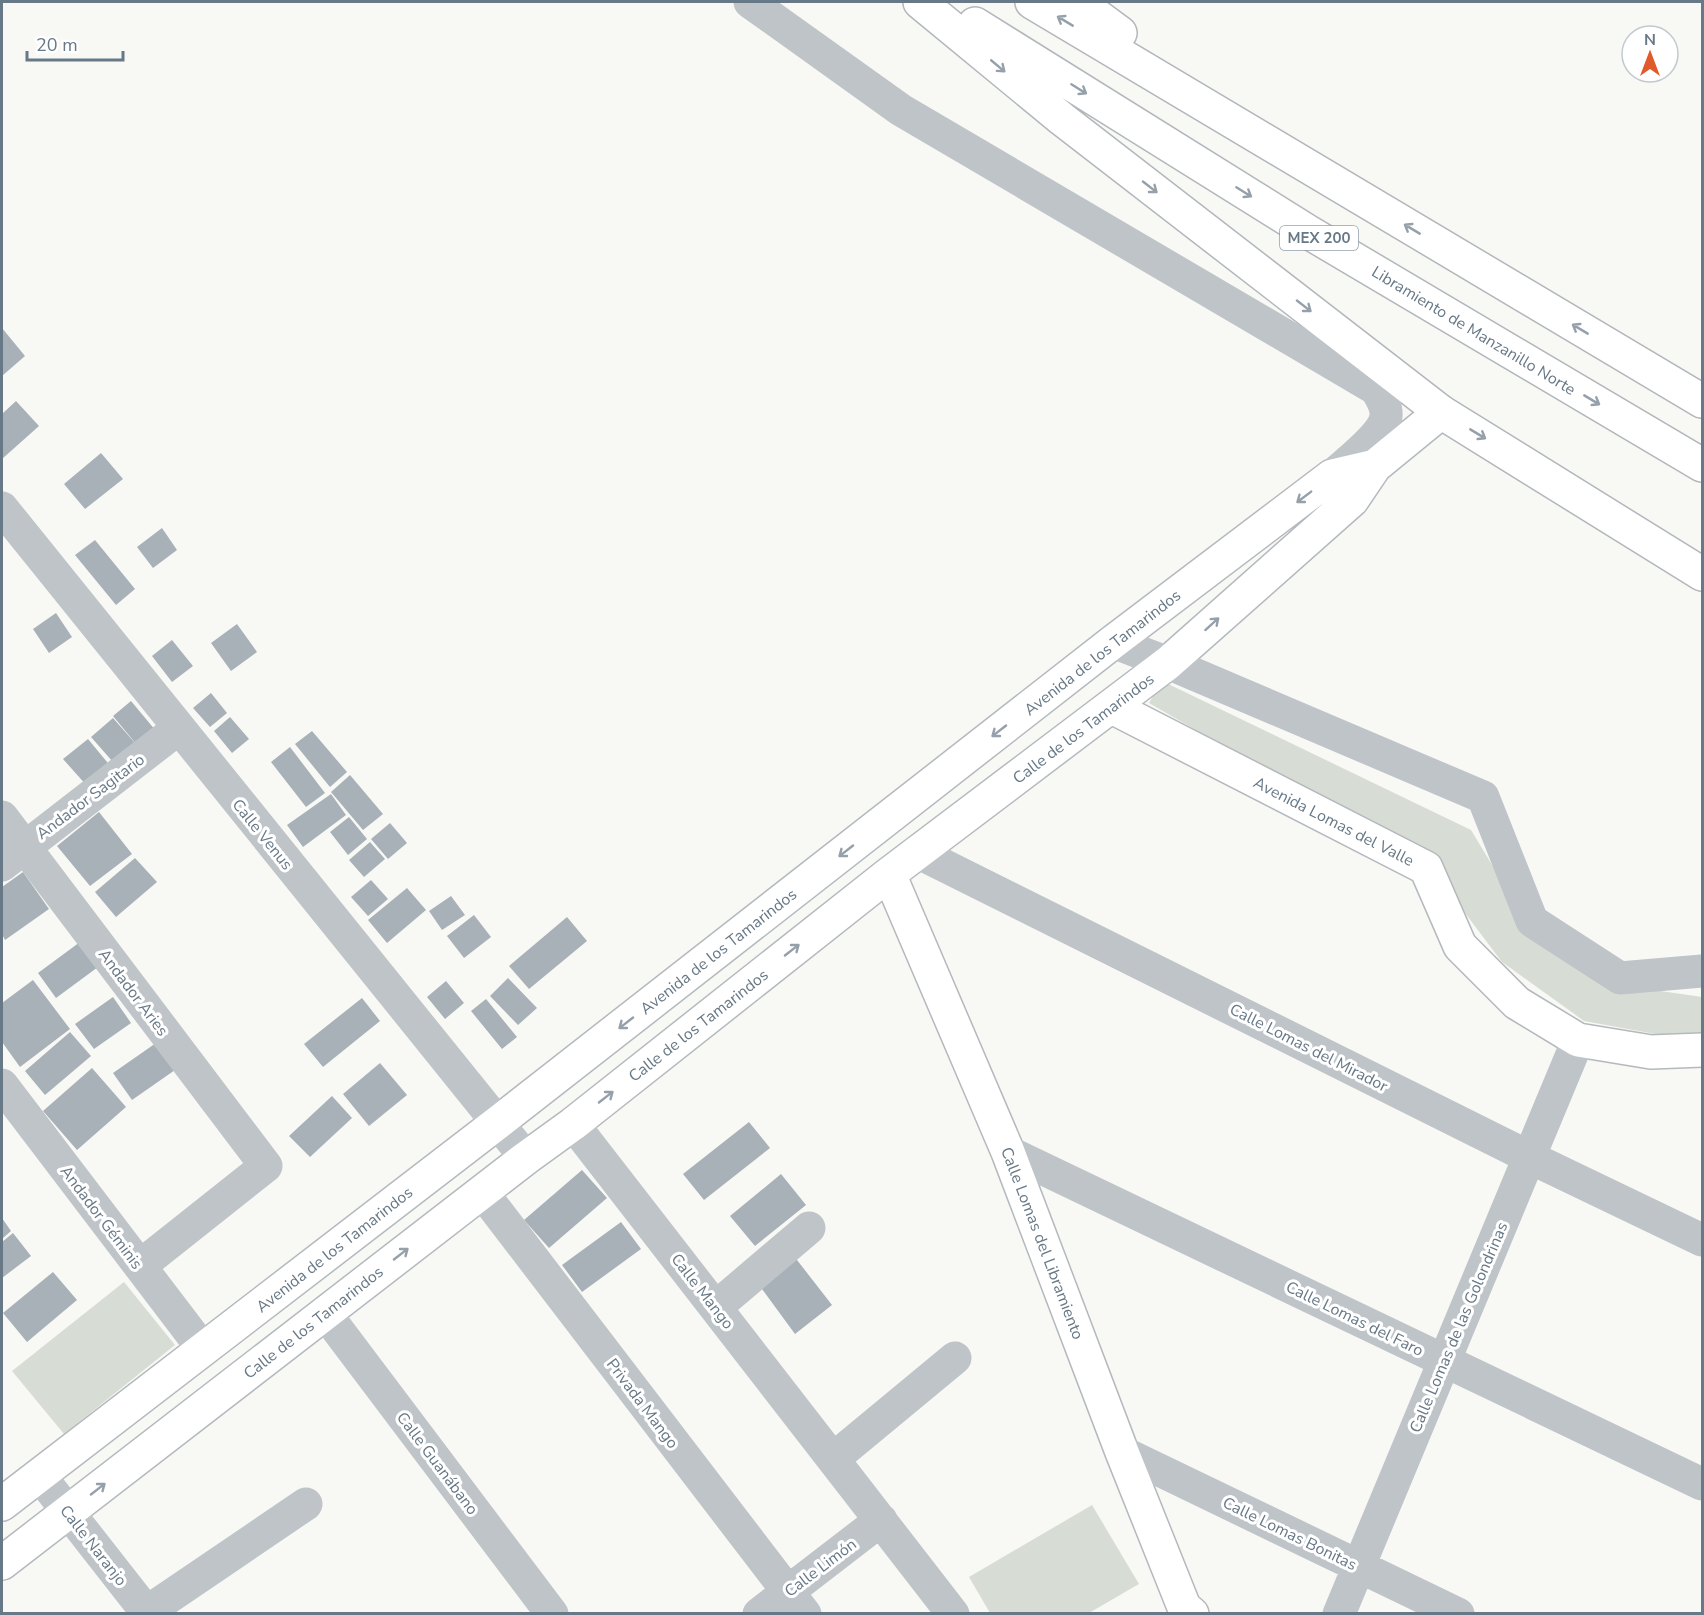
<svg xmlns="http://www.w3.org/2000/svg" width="1704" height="1615" font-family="'Nunito Sans',sans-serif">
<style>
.green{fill:#d7ddd5}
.building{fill:#a8b1b7}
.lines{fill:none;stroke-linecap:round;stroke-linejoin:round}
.secondary-casing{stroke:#b4b9be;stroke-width:36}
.highway-casing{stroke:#b2b7bb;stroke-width:36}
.street{stroke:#bfc4c8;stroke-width:33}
.secondary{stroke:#fff;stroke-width:33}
.highway{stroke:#fff;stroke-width:33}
.oneway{stroke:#95a0aa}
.labels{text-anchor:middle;stroke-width:6;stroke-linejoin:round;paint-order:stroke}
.shield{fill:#fff;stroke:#95a0aa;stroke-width:1.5}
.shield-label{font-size:15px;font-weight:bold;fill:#677886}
.street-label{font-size:16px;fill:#677886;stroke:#fff}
</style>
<rect width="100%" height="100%" fill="#f8f8f5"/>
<!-- green -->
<path class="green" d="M1162 681 1471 830 1530 928 1619 985 1702 997V1039L1666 1036 1584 1021 1502 962 1428 864 1149 703Z
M124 1282 175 1345 64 1434 12 1371Z
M1092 1505 1139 1584 1089 1613H990L969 1577Z"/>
<!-- building -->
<path class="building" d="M2 328 25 356 2 376Z
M16 401 39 426 2 459V414Z
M101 453 123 479 85 509 64 484Z
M162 528 177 550 153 568 137 547Z
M95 540 135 589 116 605 75 555Z
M56 613 72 637 49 653 33 629Z
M237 624 257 652 231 671 211 643Z
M172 640 193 666 172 682 152 656Z
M211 693 227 713 210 727 193 708Z
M131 701 156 731 137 745 113 716Z
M230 717 249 739 232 753 214 731Z
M113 718 135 743 113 762 91 737Z
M312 731 347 772 330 787 295 744Z
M88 739 112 768 88 787 63 759Z
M290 747 325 793 306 807 271 762Z
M350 775 383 814 363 830 331 792Z
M331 794 346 815 303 847 287 825Z
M99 812 132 854 90 886 57 846Z
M349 817 367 839 348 855 330 832Z
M390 823 407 843 388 859 371 839Z
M370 842 385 859 364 877 349 860Z
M135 858 157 882 116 917 95 892Z
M23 872 49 909 5 940 2 934V887Z
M371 880 388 899 368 916 351 897Z
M407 888 426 910 387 943 368 920Z
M451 896 465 915 442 930 429 911Z
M474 915 491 937 464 958 447 936Z
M567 917 587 941 529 989 509 966Z
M80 942 98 967 56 998 38 973Z
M508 978 537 1008 518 1025 490 996Z
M33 980 70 1029 20 1067 2 1042V1003Z
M446 981 464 1003 445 1019 427 997Z
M113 997 131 1023 94 1049 75 1024Z
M362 998 380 1021 323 1067 304 1044Z
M486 999 517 1037 502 1049 471 1011Z
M70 1032 91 1056 45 1095 25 1071Z
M156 1043 175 1070 132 1100 113 1073Z
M380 1063 407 1095 369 1126 343 1094Z
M92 1068 126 1107 77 1150 43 1111Z
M332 1096 352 1118 310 1157 289 1136Z
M749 1122 770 1148 704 1200 683 1174Z
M582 1170 607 1198 549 1248 524 1220Z
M781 1174 806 1205 755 1246 730 1216Z
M2 1218 11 1231 2 1239Z
M621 1222 641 1249 582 1292 562 1265Z
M13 1233 31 1256 2 1278V1242Z
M790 1251 832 1305 795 1334 754 1278Z
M53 1272 77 1300 27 1342 3 1313Z"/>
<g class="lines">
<defs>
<path id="secondary" d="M1112 707 1426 868 1460 946 1517 1003 1578 1040 1651 1052 1702 1050
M889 874 1008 1152 1122 1452 1184 1607 1192 1614
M2 1504 496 1124 1113 642 1332 476 1375 466 1441 412
M2 1563 526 1158 573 1124 889 874 1168 663 1352 500 1375 466"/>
<path id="highway" d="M920 2 1062 119 1441 412 1702 574
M1032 2 1702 401
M1078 2 1120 33
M975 24 1310 233 1702 465"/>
</defs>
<!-- secondary casing -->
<use href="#secondary" class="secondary-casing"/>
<!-- highway casing -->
<use href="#highway" class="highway-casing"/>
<!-- street -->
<path class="street" d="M750 2 901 110 1376 389C1381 397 1387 406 1386 416 1384 435 1346 463 1332 476L1339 484
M2 508 526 1158
M1113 642 1168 663 1483 797 1532 921 1620 978 1702 971
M2 817 266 1166 140 1266
M917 852 1529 1157 1702 1240
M2 865 179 728
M2 1085 203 1349
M573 1124 953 1614
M1008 1152 1702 1484
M482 1192 805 1614
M716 1307 809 1228
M325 1313 552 1614
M1122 1452 1458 1614
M833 1459 955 1358
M40 1476 148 1614
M147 1612 306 1504
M759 1614 881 1520
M1339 1614 1578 1040"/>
<!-- secondary -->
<use href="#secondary" class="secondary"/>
<!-- highway -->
<use href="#highway" class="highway"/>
</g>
<!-- one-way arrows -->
<defs><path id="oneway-shaft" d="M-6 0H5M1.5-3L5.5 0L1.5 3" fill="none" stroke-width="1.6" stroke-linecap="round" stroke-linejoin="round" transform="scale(1.5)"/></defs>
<g class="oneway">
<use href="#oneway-shaft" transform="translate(1065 21) rotate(-149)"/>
<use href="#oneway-shaft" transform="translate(998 66) rotate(40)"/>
<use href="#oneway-shaft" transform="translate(1079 89) rotate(32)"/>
<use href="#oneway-shaft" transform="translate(1150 187) rotate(38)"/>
<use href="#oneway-shaft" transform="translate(1244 192) rotate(32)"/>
<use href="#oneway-shaft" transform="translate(1412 229) rotate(-149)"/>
<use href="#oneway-shaft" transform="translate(1304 306) rotate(38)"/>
<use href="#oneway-shaft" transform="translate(1580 329) rotate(-149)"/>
<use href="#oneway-shaft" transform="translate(1592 400) rotate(31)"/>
<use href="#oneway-shaft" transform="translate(1478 434) rotate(31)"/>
<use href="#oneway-shaft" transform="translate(1304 497) rotate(143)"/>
<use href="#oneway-shaft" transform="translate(1212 624) rotate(-42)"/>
<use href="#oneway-shaft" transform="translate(999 731) rotate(142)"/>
<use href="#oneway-shaft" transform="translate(846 851) rotate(142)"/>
<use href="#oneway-shaft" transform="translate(792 950) rotate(-38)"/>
<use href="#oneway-shaft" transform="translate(626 1023) rotate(142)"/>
<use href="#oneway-shaft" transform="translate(606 1097) rotate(-38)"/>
<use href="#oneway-shaft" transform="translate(401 1254) rotate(-38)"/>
<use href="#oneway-shaft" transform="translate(98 1489) rotate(-38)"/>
</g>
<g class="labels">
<!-- shield labels -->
<rect class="shield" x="1280" y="226" width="78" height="24" rx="4.5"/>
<g class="shield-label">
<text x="1319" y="243">MEX 200</text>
</g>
<!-- street labels -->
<g class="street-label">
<text transform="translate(1474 330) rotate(31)" y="6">Libramiento de Manzanillo Norte</text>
<text transform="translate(1102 652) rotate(-38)" y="6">Avenida de los Tamarindos</text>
<text transform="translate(1083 728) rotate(-37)" y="6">Calle de los Tamarindos</text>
<text transform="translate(90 796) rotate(-37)" y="6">Andador Sagitario</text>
<text transform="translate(1334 821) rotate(27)" y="6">Avenida Lomas del Valle</text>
<text transform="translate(263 834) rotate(51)" y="6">Calle Venus</text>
<text transform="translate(718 951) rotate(-38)" y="6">Avenida de los Tamarindos</text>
<text transform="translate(134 992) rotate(53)" y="6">Andador Aries</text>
<text transform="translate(698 1025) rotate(-38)" y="6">Calle de los Tamarindos</text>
<text transform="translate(1309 1047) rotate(27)" y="6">Calle Lomas del Mirador</text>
<text transform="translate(102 1217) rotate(53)" y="6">Andador Géminis</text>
<text transform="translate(1043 1243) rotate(69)" y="6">Calle Lomas del Libramiento</text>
<text transform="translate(334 1249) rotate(-38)" y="6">Avenida de los Tamarindos</text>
<text transform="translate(703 1291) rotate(52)" y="6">Calle Mango</text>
<text transform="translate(1355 1318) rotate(26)" y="6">Calle Lomas del Faro</text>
<text transform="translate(313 1322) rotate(-38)" y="6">Calle de los Tamarindos</text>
<text transform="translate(1458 1327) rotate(-67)" y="6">Calle Lomas de las Golondrinas</text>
<text transform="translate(643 1403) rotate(53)" y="6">Privada Mango</text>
<text transform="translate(438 1463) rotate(53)" y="6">Calle Guanábano</text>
<text transform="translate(1290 1533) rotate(26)" y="6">Calle Lomas Bonitas</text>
<text transform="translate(94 1545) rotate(52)" y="6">Calle Naranjo</text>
<text transform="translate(820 1567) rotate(-37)" y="6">Calle Limón</text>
</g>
</g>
<!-- border -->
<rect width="1704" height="1615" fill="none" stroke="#677886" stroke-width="6"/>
<!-- north arrow -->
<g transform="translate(1650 54)"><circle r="28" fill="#ffffff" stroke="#c2c9cf" stroke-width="1.5"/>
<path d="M0-4.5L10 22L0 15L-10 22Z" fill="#e15a2c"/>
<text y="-9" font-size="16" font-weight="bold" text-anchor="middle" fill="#677886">N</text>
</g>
<!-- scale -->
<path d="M27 51v9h96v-9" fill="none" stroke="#677886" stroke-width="3"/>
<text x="36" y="51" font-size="18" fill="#677886" stroke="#ffffff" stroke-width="4.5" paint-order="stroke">20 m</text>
</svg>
